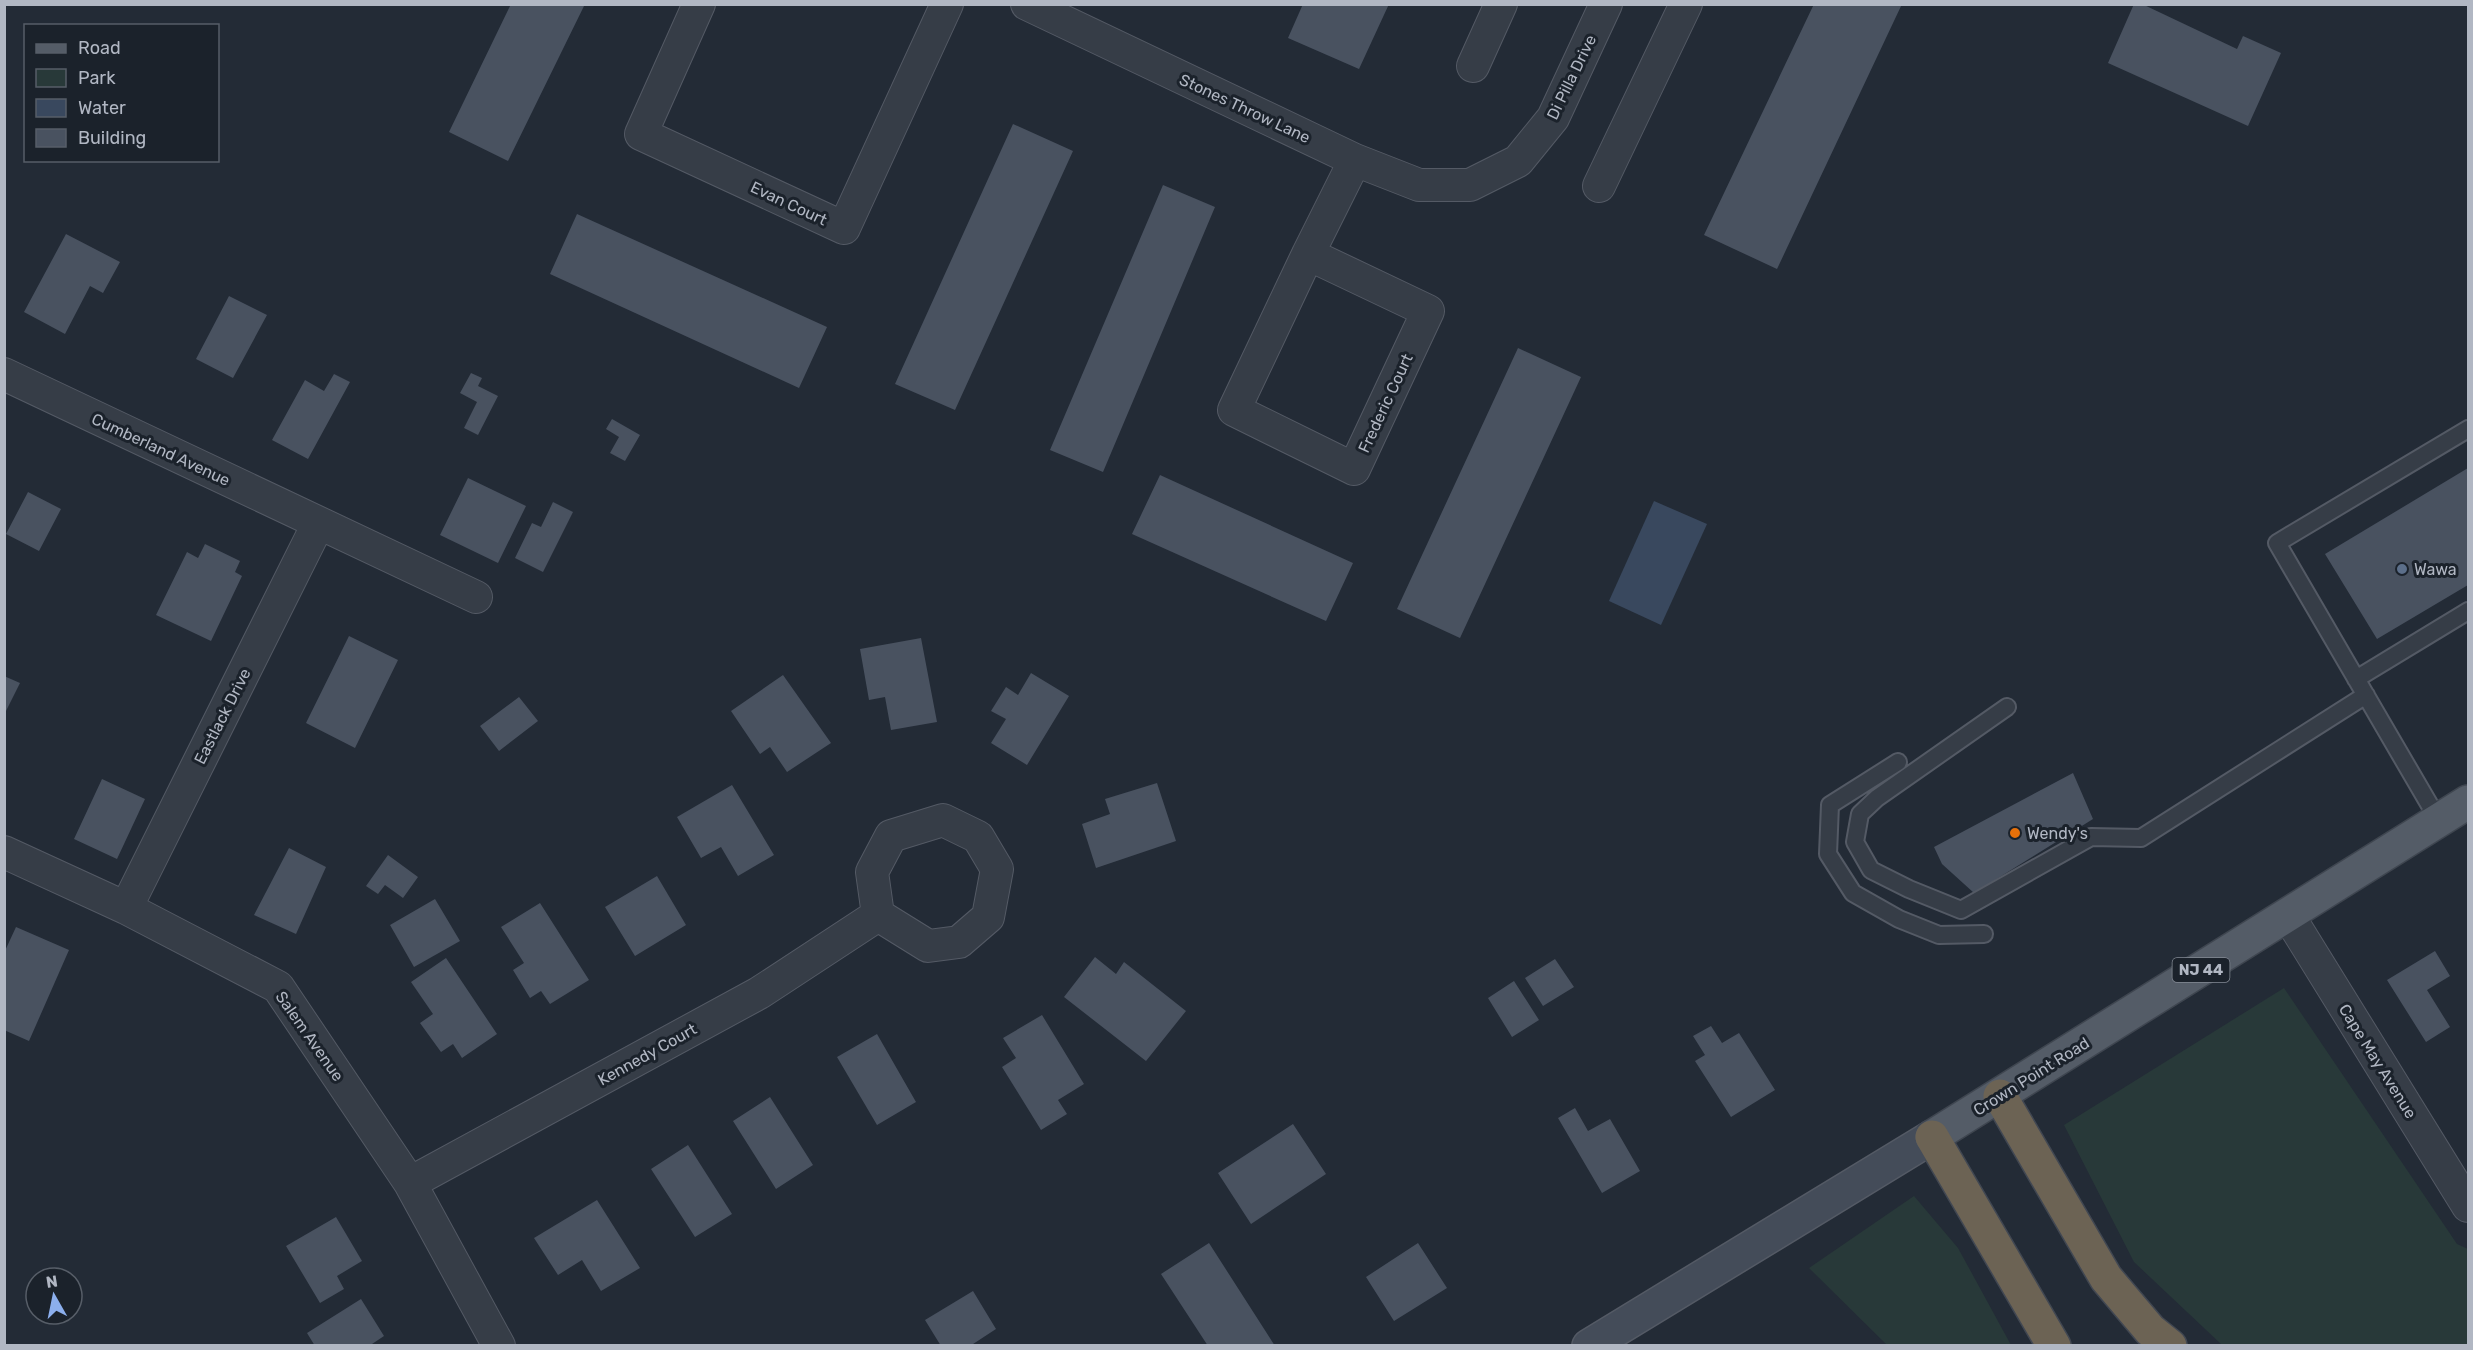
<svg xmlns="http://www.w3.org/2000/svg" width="2473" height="1350" font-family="Rubik,sans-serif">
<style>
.green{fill:#283939}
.water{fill:#39485e}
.building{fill:#495260}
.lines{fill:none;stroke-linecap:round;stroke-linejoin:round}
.lane-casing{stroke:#545a65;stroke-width:20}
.street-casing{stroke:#545a65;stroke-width:34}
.secondary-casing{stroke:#545a65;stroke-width:36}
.primary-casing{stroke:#3f4650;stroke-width:36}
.highway-casing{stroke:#414752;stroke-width:36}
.lane{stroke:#363d47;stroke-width:16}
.street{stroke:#363d47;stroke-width:32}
.secondary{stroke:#444c59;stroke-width:33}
.primary{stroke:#545c67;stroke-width:33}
.highway{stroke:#6c6354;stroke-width:33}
.service-dot{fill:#5c6f8a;stroke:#1b222b;stroke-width:2}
.food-dot{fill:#e8710a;stroke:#1b222b;stroke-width:2}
.labels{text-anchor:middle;stroke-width:6;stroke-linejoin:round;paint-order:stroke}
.shield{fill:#1b222b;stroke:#848a95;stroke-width:1.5}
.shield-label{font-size:15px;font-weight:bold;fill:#b1b7c3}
.street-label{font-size:16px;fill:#b1b7c3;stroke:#1b222b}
.poi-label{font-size:16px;fill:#b1b7c3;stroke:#1b222b;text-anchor:start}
</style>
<rect width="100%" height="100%" fill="#232b36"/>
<!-- green -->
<path class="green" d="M2284 988 2457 1244 2468 1249V1345H2226L2221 1344 2134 1262 2064 1125Z
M1914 1196 1958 1248 2011 1345H1887L1809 1268Z"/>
<!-- water -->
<path class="water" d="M1654 501 1707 524 1661 625 1609 601Z"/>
<!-- building -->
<path class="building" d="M511 4H585L508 161 449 132Z
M1303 4H1389L1359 69 1288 38Z
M1814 4H1902L1777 269 1704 235Z
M2134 4H2142L2237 49 2243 36 2281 53 2248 126 2108 63Z
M1013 124 1073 151 955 410 895 384Z
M1163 185 1215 207 1103 472 1050 450Z
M577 214 827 327 799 388 550 274Z
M66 234 120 262 103 293 90 286 65 334 24 312Z
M229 296 267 315 233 378 196 359Z
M1518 348 1581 377 1460 638 1397 609Z
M471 373 482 378 478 386 498 396 478 435 464 428 477 402 460 393Z
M334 374 350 382 308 459 272 440 305 380 324 391Z
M612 419 640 435 625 461 610 453 619 437 606 429Z
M2468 468V585L2377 639 2325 554Z
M1160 475 1353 563 1326 621 1132 534Z
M468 478 526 506 498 563 440 535Z
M28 492 61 509 39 551 6 534Z
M553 502 573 512 543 572 515 558 532 523 541 527Z
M205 544 240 561 235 572 242 576 211 641 156 615 187 552 198 558Z
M349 636 398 660 355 748 306 723Z
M921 638 937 722 891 730 885 697 869 700 860 649Z
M1031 673 1069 696 1027 765 991 743 1006 719 991 711 1006 687 1018 695Z
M783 675 831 743 787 772 770 747 760 754 731 711Z
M4 676 20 683 4 715Z
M519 697 538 721 499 751 480 726Z
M2073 773 2093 819 1974 893 1942 864 1934 847Z
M102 779 145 799 117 859 74 839Z
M1157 783 1176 841 1096 868 1082 824 1110 814 1105 799Z
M732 785 774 855 738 876 721 847 701 858 677 817Z
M289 848 326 867 296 934 254 915Z
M388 855 418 877 403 898 385 885 378 894 366 886Z
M657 876 686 925 635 956 605 907Z
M435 899 460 941 414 967 390 925Z
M540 903 589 980 550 1004 541 991 530 998 513 970 524 963 501 927Z
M16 927 69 950 29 1041 4 1030V953Z
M2435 951 2450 976 2427 990 2450 1027 2426 1042 2387 980Z
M1095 957 1116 974 1124 962 1186 1011 1146 1061 1064 997Z
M446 958 497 1034 462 1058 453 1044 441 1052 420 1023 433 1014 411 982Z
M1555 959 1574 987 1543 1006 1525 978Z
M1514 981 1539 1020 1512 1037 1488 998Z
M1042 1015 1084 1084 1058 1100 1067 1114 1041 1130 1002 1067 1016 1058 1003 1038Z
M1711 1026 1722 1043 1739 1033 1775 1090 1731 1117 1695 1061 1705 1055 1693 1036Z
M877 1034 916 1102 877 1125 837 1057Z
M770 1097 813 1165 776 1189 733 1121Z
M1575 1108 1588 1131 1610 1119 1640 1171 1602 1193 1558 1118Z
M1293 1124 1326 1174 1251 1224 1218 1173Z
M688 1145 732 1214 695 1237 651 1169Z
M597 1200 640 1268 601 1291 582 1260 558 1275 534 1238Z
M336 1217 362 1261 337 1276 344 1289 320 1303 286 1246Z
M1209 1243 1275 1346H1208L1161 1274Z
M1418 1243 1447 1288 1394 1321 1366 1277Z
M973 1291 996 1329 970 1346H941L925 1320Z
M361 1299 384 1336 369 1346H315L307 1333Z"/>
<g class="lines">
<defs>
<path id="lane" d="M2356 679 2468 611
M2007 707 1877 798 1860 814 1855 842 1871 870 1909 889 1961 910 2091 837 2141 838 2366 695
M1898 762 1830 805 1828 854 1853 893 1899 919 1939 935 1984 934
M2439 821 2277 543 2468 429"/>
<path id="street" d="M699 4 641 134 844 228 947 4
M1027 4 1355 160 1419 185H1470L1518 161 1553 118 1606 4
M1473 66 1501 4
M1599 186 1686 4
M1308 254 1428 311 1354 469 1234 410Z
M1308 254 1355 160
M4 374 476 597
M943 820 978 837 997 869 988 917 959 942 928 946 878 915 872 872 891 836Z
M4 852 126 908 278 987 410 1183 499 1346
M126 908 318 524
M2288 915 2468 1206
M410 1183 759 993 878 915"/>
<path id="secondary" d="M1589 1346 1932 1137"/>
<path id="primary" d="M1932 1137 2468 802"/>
<path id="highway" d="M2000 1096 2106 1278 2150 1330 2170 1346
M1932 1137 2054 1346"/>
</defs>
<!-- lane casing -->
<use href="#lane" class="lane-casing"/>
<!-- street casing -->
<use href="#street" class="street-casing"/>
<!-- secondary casing -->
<use href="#secondary" class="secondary-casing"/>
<!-- primary casing -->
<use href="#primary" class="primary-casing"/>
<!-- highway casing -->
<use href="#highway" class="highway-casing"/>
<!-- lane -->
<use href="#lane" class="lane"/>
<!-- street -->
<use href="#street" class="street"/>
<!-- secondary -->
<use href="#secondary" class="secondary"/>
<!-- primary -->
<use href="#primary" class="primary"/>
<!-- highway -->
<use href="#highway" class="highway"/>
</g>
<!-- markers -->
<circle class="service-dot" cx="2402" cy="569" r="6"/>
<circle class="food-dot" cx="2015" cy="833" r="6"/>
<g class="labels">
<!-- shield labels -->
<rect class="shield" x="2172.5" y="958" width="57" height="24" rx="4.5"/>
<g class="shield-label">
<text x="2201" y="975">NJ 44</text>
</g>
<!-- street labels -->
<g class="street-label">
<text transform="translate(1571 77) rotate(-64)" y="6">Di Pilla Drive</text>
<text transform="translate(1245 108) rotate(25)" y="6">Stones Throw Lane</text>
<text transform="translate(789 203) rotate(25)" y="6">Evan Court</text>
<text transform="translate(1385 403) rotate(-65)" y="6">Frederic Court</text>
<text transform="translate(161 449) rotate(25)" y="6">Cumberland Avenue</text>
<text transform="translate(222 716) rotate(-63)" y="6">Eastlack Drive</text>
<text transform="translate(310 1036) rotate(55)" y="6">Salem Avenue</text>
<text transform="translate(647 1054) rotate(-29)" y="6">Kennedy Court</text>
<text transform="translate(2378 1061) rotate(58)" y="6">Cape May Avenue</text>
<text transform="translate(2031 1076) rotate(-32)" y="6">Crown Point Road</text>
</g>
<!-- poi labels -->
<g class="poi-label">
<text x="2414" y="575">Wawa</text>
<text x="2027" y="839">Wendy's</text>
</g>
</g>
<!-- border -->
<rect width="2473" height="1350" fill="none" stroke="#b1b7c3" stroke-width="12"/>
<!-- legend -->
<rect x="24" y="24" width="195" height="138" fill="#1b222b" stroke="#575e68" stroke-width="1.5"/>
<rect x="36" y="44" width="30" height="9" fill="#545c67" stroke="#575e68" stroke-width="1.5"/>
<text x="78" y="54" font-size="18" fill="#b1b7c3">Road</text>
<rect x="36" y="69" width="30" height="18" fill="#283939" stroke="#575e68" stroke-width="1.5"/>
<text x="78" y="84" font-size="18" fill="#b1b7c3">Park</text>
<rect x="36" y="99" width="30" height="18" fill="#39485e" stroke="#575e68" stroke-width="1.5"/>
<text x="78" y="114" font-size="18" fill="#b1b7c3">Water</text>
<rect x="36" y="129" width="30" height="18" fill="#495260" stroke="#575e68" stroke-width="1.5"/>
<text x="78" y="144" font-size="18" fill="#b1b7c3">Building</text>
<!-- north arrow -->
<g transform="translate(54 1296) rotate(351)"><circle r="28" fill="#1b222b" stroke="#575e68" stroke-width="1.5"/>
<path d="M0-4.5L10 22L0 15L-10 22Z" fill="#8cafed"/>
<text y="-9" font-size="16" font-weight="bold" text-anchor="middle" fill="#b1b7c3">N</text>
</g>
</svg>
